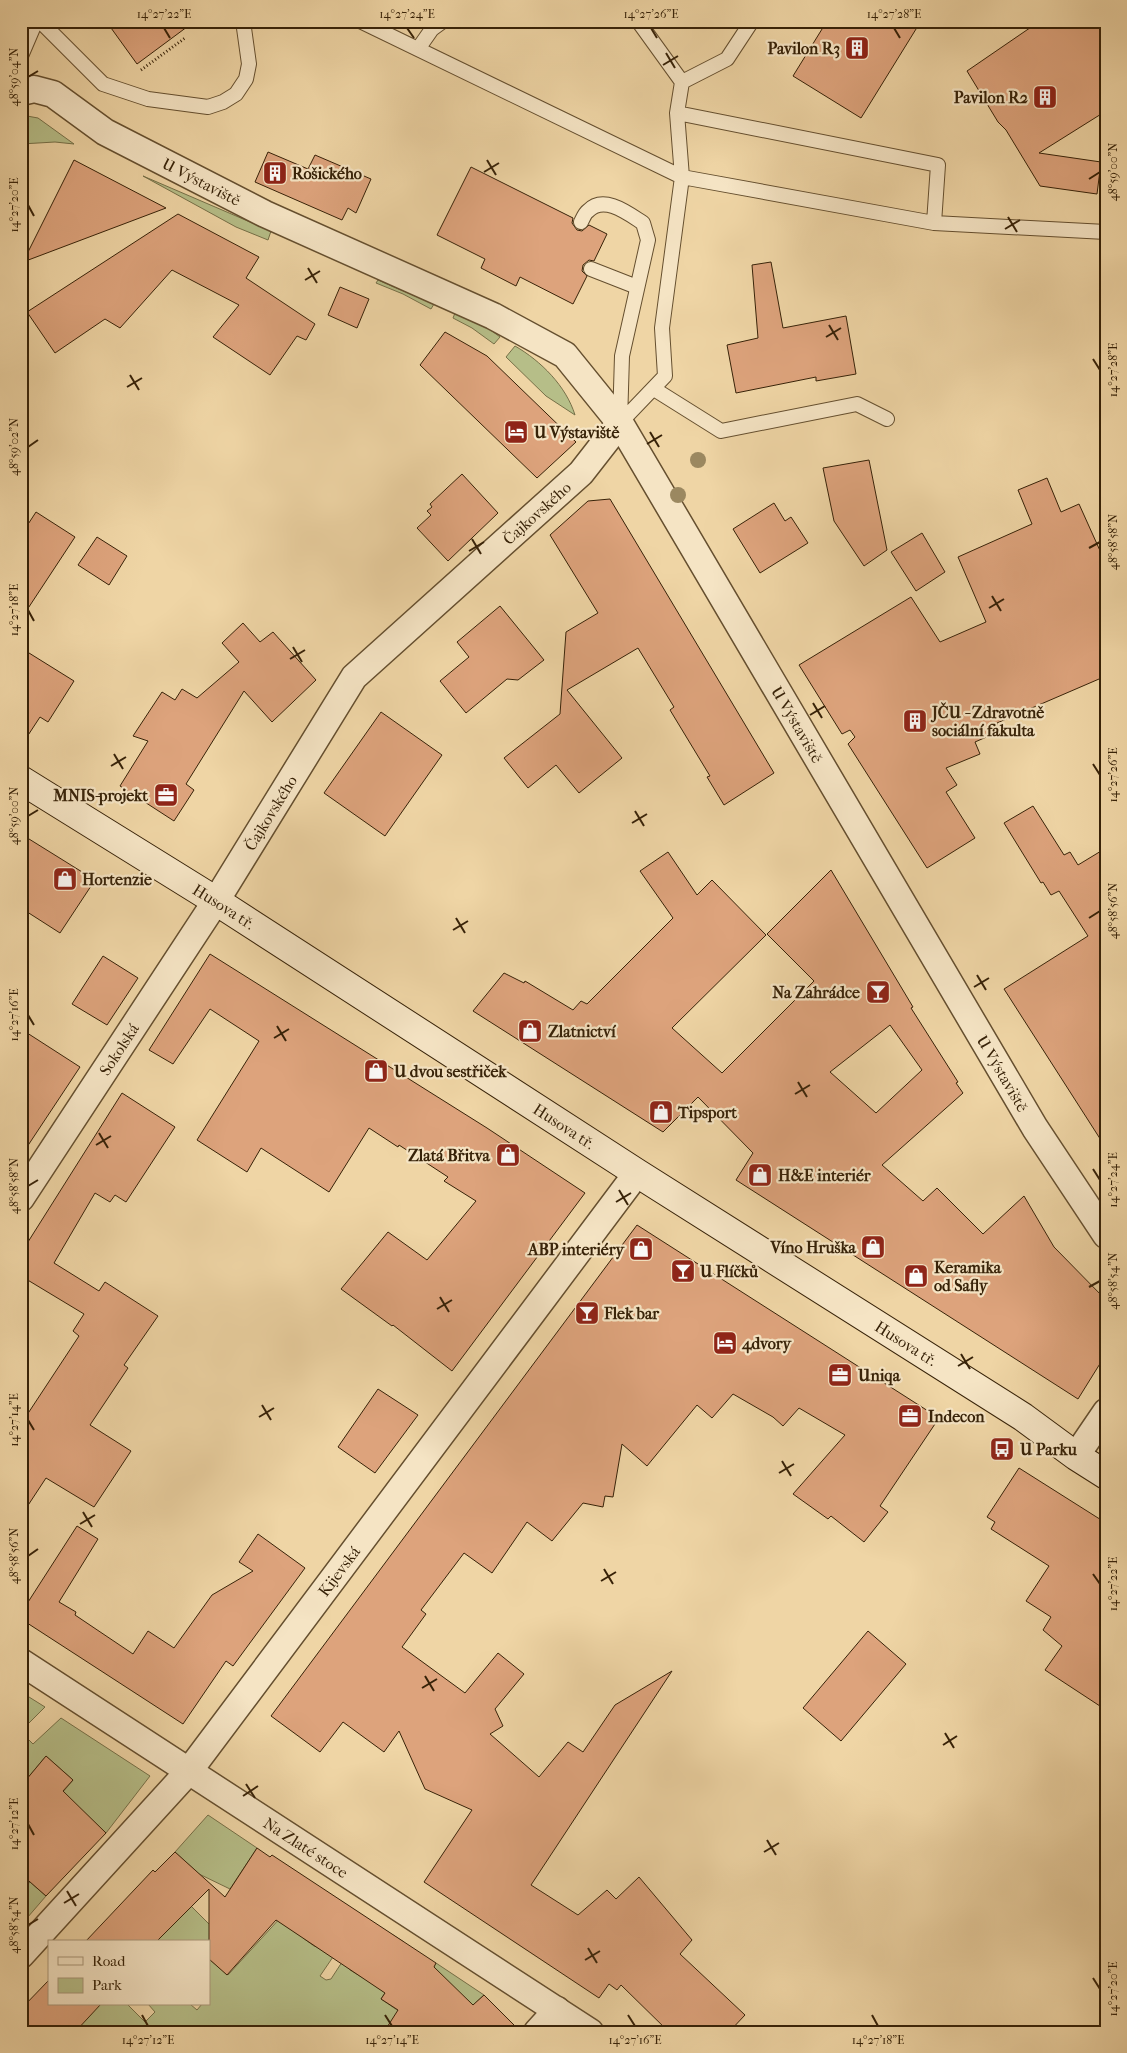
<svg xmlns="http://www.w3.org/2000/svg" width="1127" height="2053" font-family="'IM FELL French Canon',serif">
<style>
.green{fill:#b6be88;stroke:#767048}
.building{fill:#dda37c;stroke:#372208;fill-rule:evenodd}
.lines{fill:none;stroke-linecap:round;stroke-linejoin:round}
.lane-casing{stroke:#654f2f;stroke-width:16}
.street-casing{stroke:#654f2f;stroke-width:29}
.secondary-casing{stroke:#372208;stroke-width:30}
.path{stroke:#372208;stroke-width:3;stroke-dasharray:1 2.5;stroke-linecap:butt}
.lane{stroke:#f5e4c4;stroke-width:14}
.street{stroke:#f5e4c4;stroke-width:26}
.secondary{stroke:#f5e4c4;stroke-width:28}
.tree{fill:#9b8860}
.ticks{fill:none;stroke:#372208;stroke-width:2}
.labels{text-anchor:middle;stroke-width:4.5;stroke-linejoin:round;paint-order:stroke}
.poi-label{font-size:16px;font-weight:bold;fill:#372208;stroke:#f5e4c4;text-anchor:start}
.street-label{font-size:16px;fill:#372208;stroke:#f5e4c4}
.neatline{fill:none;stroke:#372208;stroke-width:2}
.ticks-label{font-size:12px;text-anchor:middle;fill:#372208}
</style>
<rect width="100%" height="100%" fill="#efd5a5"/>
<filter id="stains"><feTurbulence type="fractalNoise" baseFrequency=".004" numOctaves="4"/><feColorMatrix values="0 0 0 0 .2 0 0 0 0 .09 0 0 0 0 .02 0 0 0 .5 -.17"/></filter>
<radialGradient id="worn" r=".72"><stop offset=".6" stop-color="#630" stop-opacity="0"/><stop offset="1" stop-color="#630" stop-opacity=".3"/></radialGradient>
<!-- green -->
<path class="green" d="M27 116 38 118 74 144 55 142 21 144V117Z
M143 176 271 231 268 240 236 227Z
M378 280 434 304 431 309 403 294 376 283Z
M455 313 488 328 500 337 494 344 472 328 453 318Z
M515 346C541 361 566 386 575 415L546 396 506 357Z
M21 1692 45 1707 21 1731Z
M61 1718 150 1776 106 1833 63 1792 73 1780 46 1756 21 1786V1732L33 1744Z
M208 1815 257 1848 230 1889 199 1874 175 1852Z
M30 1882 46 1896 21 1925V1892Z
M191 1906 223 1938 209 1953V1942H149Z
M281 1917 306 1933 303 1938 314 1946 335 1954 320 1976 326 1980 331 1979 344 1959 350 1970 365 1979 393 1935 404 1942 380 1978 390 1985 381 1999 403 2014 436 1963 484 1995 473 2005 384 2032H296L289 2025 282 2032H80L72 2024 90 2004H127L145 2022 155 2012 148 2004H190L197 2010 202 2004H209V1959L228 1975Z"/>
<!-- building -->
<path class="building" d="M106 21H195L137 64Z
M827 21H921L861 118 793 76Z
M1040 21H1098L1106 31V111L1039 153 1101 162 1097 194 1040 186 1006 130 998 122 967 71Z
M268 152 308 169 315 155 371 179 356 213 348 208 342 220 255 182Z
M74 160 166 208 23 262Z
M471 167 573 218 572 223 577 230 582 231 589 225 607 234 594 261 589 260 583 265 582 271 587 276 573 304 520 277 516 286 481 268 485 259 437 235Z
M178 214 259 257 246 278 315 324 306 340 297 336 270 375 213 337 239 305 172 270 120 328 105 319 55 353 27 312Z
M771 262 783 328 846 316 856 374 816 381V377L736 393 727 345 758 338 752 265Z
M340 287 369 299 357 328 328 315Z
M445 332 487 356 576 442 537 478 420 365Z
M869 460 887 550 864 566 834 521 823 468Z
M462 474 498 513 448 561 417 528 431 515 427 511 432 507 430 504Z
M1047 478 1061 512 1079 504 1106 564V676L997 723 1000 731 975 742 980 754 946 768 957 785 946 792 975 838 927 868 848 744 855 737 850 730 842 734 799 665 911 597 940 642 986 622 958 557 1032 524 1018 490Z
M610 499 774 773 724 805 707 777 710 776 670 710 674 707 638 648 567 690 622 758 579 793 556 765 528 788 504 758 560 714 566 632 598 613 550 535 588 501Z
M774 503 785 521 791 517 808 543 760 573 733 529Z
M36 512 75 537 21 619V535Z
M922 533 945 572 916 591 891 552Z
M97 537 127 556 109 585 78 565Z
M500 606 544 660 518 680 507 679 466 713 440 681 469 657 457 642Z
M243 623 260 642 273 632 316 680 272 722 244 691 186 784 194 790 174 821 120 786 148 741 133 736 162 692 175 700 182 689 197 698 239 662 222 643Z
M21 648 74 681 48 722 40 717 21 746Z
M381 712 442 755 385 836 324 793Z
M1033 806 1064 855 1070 852 1078 865 1106 848V1148L1004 989 1088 936 1059 891 1051 895 1043 882 1041 883 1004 823Z
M21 834 95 880 60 933 21 908Z
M668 852 697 895 712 880 766 935 672 1028 722 1073 814 981 767 934 831 870 913 1007 911 1008 958 1082 956 1083 963 1093 882 1165 923 1201 937 1188 983 1234 1024 1196 1054 1247 1106 1300V1354L1078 1399 736 1180 753 1153 698 1097 663 1132 473 1011 504 973 524 983 525 981 573 1010 581 1001 587 1004 673 918 640 871ZM890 1025 922 1070 876 1113 830 1072Z
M210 954 487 1128 585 1193 452 1371 393 1325 392 1326 341 1289 388 1232 427 1260 476 1201 444 1181 448 1177 399 1145 398 1147 369 1128 329 1192 261 1148 247 1172 197 1140 259 1041 210 1009 173 1064 149 1050Z
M103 956 138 978 107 1025 72 1004Z
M21 1029 80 1067 21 1156Z
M122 1093 175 1127 126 1202 115 1195 110 1202 95 1193 54 1263 99 1291 105 1282 158 1316 124 1365 128 1368 90 1425 131 1451 94 1507 46 1478 21 1516V1424L79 1336 73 1331 84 1314 21 1276V1253Z
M637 1225 939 1418 880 1506 888 1512 864 1542 831 1516 828 1519 793 1494 845 1435 799 1408 783 1426 773 1417 733 1394 712 1418 697 1405 647 1466 622 1444 613 1497 605 1496 603 1507 583 1503 552 1541 527 1522 492 1573 464 1553 421 1610 426 1614 402 1647 465 1693 498 1653 524 1674 495 1709 503 1726 490 1734 539 1777 568 1742 583 1752 615 1705 672 1671 531 1885 578 1915 607 1890 616 1899 639 1877 692 1940 680 1954 745 2015 729 2032H669L621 1985 617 1990 609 1984 599 1998 424 1882 472 1810 425 1789 399 1731 384 1752 343 1722 320 1752 271 1716Z
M378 1389 418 1415 375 1473 338 1447Z
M1019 1468 1106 1523V1710L1045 1670 1062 1646 1043 1630 1051 1617 1026 1601 1049 1566 991 1529 995 1522 987 1517Z
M77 1526 98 1539 59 1602 76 1612 75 1615 133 1654 148 1631 174 1648 212 1595 253 1571 239 1562 258 1534 305 1568 233 1666 226 1661 183 1724 21 1619V1613Z
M868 1631 906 1664 841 1741 803 1708Z
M46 1756 73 1780 63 1791 106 1833 46 1896 21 1874V1786Z
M257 1848 270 1857 272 1855 436 1963 434 1967 473 2005 484 1995 521 2032H384L398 2010 381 1999 385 1993 276 1920 227 1975 209 1959V1889L156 1942H85L153 1870 155 1872 175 1852 225 1897Z
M49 1980V2004H101L75 2032H21V2009Z"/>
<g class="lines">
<defs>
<path id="lane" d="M40 21 103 84 148 99 208 107 223 102 236 94 246 79 249 64 243 21
M360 21 682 177 934 223 1106 232
M418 49 432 29 443 21
M21 56 36 21
M682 82 727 59 752 21
M677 113 938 165 934 223
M581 222C583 218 585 213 588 211 604 194 629 214 643 223L648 240 622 356 620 422
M591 269 637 287
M654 389 721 431 857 404 887 419
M620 423 665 376 662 328 682 177 677 113 682 82 638 21"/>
<g id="street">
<path id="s1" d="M21 92 34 89 53 94 105 132 265 214 493 316 565 355 620 423 1035 1128 1106 1235"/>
<path id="s2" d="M21 1198 216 901 354 677 581 473 620 423"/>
<path d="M1076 1456 1106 1412"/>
<path id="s3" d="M21 1662 590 2032"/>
<path id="s4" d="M21 1955 189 1771 637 1173"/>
<path d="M537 2032 557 2010"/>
</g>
<g id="secondary">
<path id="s5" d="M21 780 216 901 637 1173 1023 1417 1076 1456 1106 1475"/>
</g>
</defs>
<!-- lane casing -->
<use href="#lane" class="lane-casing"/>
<!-- street casing -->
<use href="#street" class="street-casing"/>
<!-- secondary casing -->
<use href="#secondary" class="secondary-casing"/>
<!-- path -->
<path class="path" d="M141 70 185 38"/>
<!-- lane -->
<use href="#lane" class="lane"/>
<!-- street -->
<use href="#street" class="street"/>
<!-- secondary -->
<use href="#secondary" class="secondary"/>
</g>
<!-- trees -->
<g class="tree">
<circle cx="698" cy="460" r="8"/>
<circle cx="678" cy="495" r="8"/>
</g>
<!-- ticks -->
<path class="ticks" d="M164 28 170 38M407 28 414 38M651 28 657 38M894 28 900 38M666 53 675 68M663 65 678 56M28 77 38 71M487 160 496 175M484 172 499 163M1089 179 1100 172M28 205 34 216M1008 217 1017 232M1005 229 1020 220M308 268 317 283M305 280 320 271M829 325 838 340M826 337 841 328M1093 359 1100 370M130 375 139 390M127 387 142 378M650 432 659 447M647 444 662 435M28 447 38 440M472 539 481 554M1089 548 1100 542M469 551 484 542M992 596 1001 611M989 608 1004 599M28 610 34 621M293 647 302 662M290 659 305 650M813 703 822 718M810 715 825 706M114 754 123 769M1093 764 1100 775M111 766 126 757M635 811 644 826M28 816 38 810M632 823 647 814M456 918 465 933M1089 918 1100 911M453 930 468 921M977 975 986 990M974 987 989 978M28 1015 34 1025M277 1026 286 1041M274 1038 289 1029M798 1082 807 1097M795 1094 810 1085M99 1133 108 1148M96 1145 111 1136M1093 1169 1100 1180M28 1186 38 1180M619 1190 628 1205M616 1202 631 1193M1089 1287 1100 1281M440 1297 449 1312M437 1309 452 1300M961 1354 970 1369M958 1366 973 1357M262 1405 271 1420M259 1417 274 1408M28 1420 34 1430M782 1461 791 1476M779 1473 794 1464M83 1512 92 1527M80 1524 95 1515M28 1556 38 1549M604 1569 613 1584M1093 1574 1100 1584M601 1581 616 1572M425 1676 434 1691M422 1688 437 1679M945 1733 954 1748M943 1745 957 1736M246 1784 255 1798M243 1796 258 1786M28 1824 34 1835M767 1840 776 1855M764 1852 779 1843M67 1891 76 1906M64 1903 79 1894M28 1925 38 1919M588 1948 597 1963M585 1960 600 1951M1093 1978 1100 1989M142 2015 148 2026M385 2015 392 2026M628 2015 635 2026M872 2015 878 2026"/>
<!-- icons -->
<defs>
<symbol id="building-square" viewBox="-11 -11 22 22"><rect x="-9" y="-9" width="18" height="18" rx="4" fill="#8f2418" stroke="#f5e4c4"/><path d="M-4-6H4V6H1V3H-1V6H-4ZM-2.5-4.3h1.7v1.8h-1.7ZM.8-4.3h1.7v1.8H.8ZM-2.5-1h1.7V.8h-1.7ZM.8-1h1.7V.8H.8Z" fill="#fff"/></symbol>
<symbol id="hotel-square" viewBox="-11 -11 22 22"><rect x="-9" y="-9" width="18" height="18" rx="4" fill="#8f2418" stroke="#f5e4c4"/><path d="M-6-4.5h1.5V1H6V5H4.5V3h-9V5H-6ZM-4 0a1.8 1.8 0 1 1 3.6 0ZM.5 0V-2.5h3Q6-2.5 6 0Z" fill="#fff"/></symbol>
<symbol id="office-square" viewBox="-11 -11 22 22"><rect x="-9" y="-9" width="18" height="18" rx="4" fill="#8f2418" stroke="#f5e4c4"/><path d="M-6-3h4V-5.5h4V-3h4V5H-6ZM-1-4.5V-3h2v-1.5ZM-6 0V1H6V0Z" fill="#fff"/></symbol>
<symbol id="shop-square" viewBox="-11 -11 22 22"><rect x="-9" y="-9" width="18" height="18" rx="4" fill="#8f2418" stroke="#f5e4c4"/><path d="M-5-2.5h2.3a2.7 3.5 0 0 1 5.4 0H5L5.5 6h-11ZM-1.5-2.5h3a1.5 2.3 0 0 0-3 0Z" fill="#fff"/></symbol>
<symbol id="bar-square" viewBox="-11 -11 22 22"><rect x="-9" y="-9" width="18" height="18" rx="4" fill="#8f2418" stroke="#f5e4c4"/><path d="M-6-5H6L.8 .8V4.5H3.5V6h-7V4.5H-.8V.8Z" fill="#fff"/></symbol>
<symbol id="bus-square" viewBox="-11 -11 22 22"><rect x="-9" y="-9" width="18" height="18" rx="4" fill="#8f2418" stroke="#f5e4c4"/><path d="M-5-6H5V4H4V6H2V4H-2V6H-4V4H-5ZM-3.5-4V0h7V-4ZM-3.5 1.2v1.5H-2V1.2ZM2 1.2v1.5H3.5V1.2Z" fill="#fff"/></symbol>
</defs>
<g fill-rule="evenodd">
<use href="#building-square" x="843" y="34" width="28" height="28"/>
<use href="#building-square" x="1031" y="83" width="28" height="28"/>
<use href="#building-square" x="261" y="159" width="28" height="28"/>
<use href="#hotel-square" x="502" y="418" width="28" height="28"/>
<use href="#building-square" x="901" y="707" width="28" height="28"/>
<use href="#office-square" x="152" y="781" width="28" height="28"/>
<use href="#shop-square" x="51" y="865" width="28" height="28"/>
<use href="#bar-square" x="864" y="978" width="28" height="28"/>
<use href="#shop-square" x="516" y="1017" width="28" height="28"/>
<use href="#shop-square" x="362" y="1057" width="28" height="28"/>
<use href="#shop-square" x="647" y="1098" width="28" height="28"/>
<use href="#shop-square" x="494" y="1141" width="28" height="28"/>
<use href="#shop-square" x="746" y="1161" width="28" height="28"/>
<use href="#shop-square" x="859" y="1233" width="28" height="28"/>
<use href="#shop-square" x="627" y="1235" width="28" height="28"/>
<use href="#bar-square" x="669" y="1257" width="28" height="28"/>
<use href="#shop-square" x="902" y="1262" width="28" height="28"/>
<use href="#bar-square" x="573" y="1299" width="28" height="28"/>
<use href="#hotel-square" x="711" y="1329" width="28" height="28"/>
<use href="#office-square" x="826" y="1361" width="28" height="28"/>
<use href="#office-square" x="896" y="1402" width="28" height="28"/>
<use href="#bus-square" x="988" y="1435" width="28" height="28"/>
</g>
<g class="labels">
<!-- poi labels -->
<g class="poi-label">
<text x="840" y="54" text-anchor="end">Pavilon R3</text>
<text x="1028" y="103" text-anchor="end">Pavilon R2</text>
<text x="292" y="179">Rošického</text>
<text x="534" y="438">U Výstaviště</text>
<text x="932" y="718">JČU - Zdravotně<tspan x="932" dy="18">sociální fakulta</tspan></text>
<text x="148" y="801" text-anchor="end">MNIS-projekt</text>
<text x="82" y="885">Hortenzie</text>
<text x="860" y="998" text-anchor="end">Na Zahrádce</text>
<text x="548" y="1037">Zlatnictví</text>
<text x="394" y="1077">U dvou sestřiček</text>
<text x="678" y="1118">Tipsport</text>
<text x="490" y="1161" text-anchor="end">Zlatá Břitva</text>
<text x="778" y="1181">H&amp;E interiér</text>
<text x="856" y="1253" text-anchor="end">Víno Hruška</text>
<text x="624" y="1255" text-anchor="end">ABP interiéry</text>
<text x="934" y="1273">Keramika<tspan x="934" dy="18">od Safly</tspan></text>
<text x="700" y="1277">U Flíčků</text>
<text x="604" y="1319">Flek bar</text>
<text x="742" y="1349">4dvory</text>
<text x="858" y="1381">Uniqa</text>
<text x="928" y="1422">Indecon</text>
<text x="1020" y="1455">U Parku</text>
</g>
<!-- street labels -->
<g class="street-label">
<text dy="6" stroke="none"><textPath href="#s1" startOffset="206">U Výstaviště</textPath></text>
<text dy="6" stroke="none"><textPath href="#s2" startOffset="864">Čajkovského</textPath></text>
<text dy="6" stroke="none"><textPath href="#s1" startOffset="1046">U Výstaviště</textPath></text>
<text dy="6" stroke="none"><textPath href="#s2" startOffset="459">Čajkovského</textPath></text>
<text dy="6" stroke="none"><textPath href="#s5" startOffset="239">Husova tř.</textPath></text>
<text dy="6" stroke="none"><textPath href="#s2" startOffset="178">Sokolská</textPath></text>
<text dy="6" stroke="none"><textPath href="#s1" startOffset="1451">U Výstaviště</textPath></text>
<text dy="6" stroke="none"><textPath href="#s5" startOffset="644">Husova tř.</textPath></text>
<text dy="6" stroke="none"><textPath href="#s5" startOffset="1049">Husova tř.</textPath></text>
<text dy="6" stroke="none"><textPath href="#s4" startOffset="499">Kijevská</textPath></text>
<text dy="6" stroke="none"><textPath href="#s3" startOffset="340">Na Zlaté stoce</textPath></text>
</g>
</g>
<!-- margin -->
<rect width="1127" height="2053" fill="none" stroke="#efd5a5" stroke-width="55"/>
<!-- legend -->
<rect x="48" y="1940" width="162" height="65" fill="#f5e4c4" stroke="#a99679"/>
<rect x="58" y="1957" width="25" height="8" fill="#f5e4c4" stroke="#a99679"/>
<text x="92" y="1966" font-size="15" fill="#372208">Road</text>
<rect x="58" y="1978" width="25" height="15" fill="#b6be88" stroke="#a99679"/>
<text x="92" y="1990" font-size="15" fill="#372208">Park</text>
<rect x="28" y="28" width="1072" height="1998" class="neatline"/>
<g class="ticks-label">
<text x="164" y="18">14°27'22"E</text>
<text x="407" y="18">14°27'24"E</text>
<text x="651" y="18">14°27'26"E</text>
<text x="894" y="18">14°27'28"E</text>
<text transform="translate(14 77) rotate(-90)" y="4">48°59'04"N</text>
<text transform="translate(1113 172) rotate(-90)" y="4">48°59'00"N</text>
<text transform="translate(14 205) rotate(-90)" y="4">14°27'20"E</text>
<text transform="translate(1113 370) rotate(-90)" y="4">14°27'28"E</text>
<text transform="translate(14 447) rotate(-90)" y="4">48°59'02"N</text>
<text transform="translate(1113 542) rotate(-90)" y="4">48°58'58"N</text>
<text transform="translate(14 610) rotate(-90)" y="4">14°27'18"E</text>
<text transform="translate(1113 775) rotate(-90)" y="4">14°27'26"E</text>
<text transform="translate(14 816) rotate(-90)" y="4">48°59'00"N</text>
<text transform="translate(1113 911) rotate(-90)" y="4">48°58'56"N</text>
<text transform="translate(14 1015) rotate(-90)" y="4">14°27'16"E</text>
<text transform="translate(1113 1180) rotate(-90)" y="4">14°27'24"E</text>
<text transform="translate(14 1186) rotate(-90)" y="4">48°58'58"N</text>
<text transform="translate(1113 1281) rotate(-90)" y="4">48°58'54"N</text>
<text transform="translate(14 1420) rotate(-90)" y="4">14°27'14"E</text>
<text transform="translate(14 1556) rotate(-90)" y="4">48°58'56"N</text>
<text transform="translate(1113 1584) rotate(-90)" y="4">14°27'22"E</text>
<text transform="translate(14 1824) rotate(-90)" y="4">14°27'12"E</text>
<text transform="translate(14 1925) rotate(-90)" y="4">48°58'54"N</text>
<text transform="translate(1113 1989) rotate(-90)" y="4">14°27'20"E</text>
<text x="148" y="2044">14°27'12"E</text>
<text x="392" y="2044">14°27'14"E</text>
<text x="635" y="2044">14°27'16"E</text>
<text x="878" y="2044">14°27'18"E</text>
</g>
<rect width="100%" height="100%" filter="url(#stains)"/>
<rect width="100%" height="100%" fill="url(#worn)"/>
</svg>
